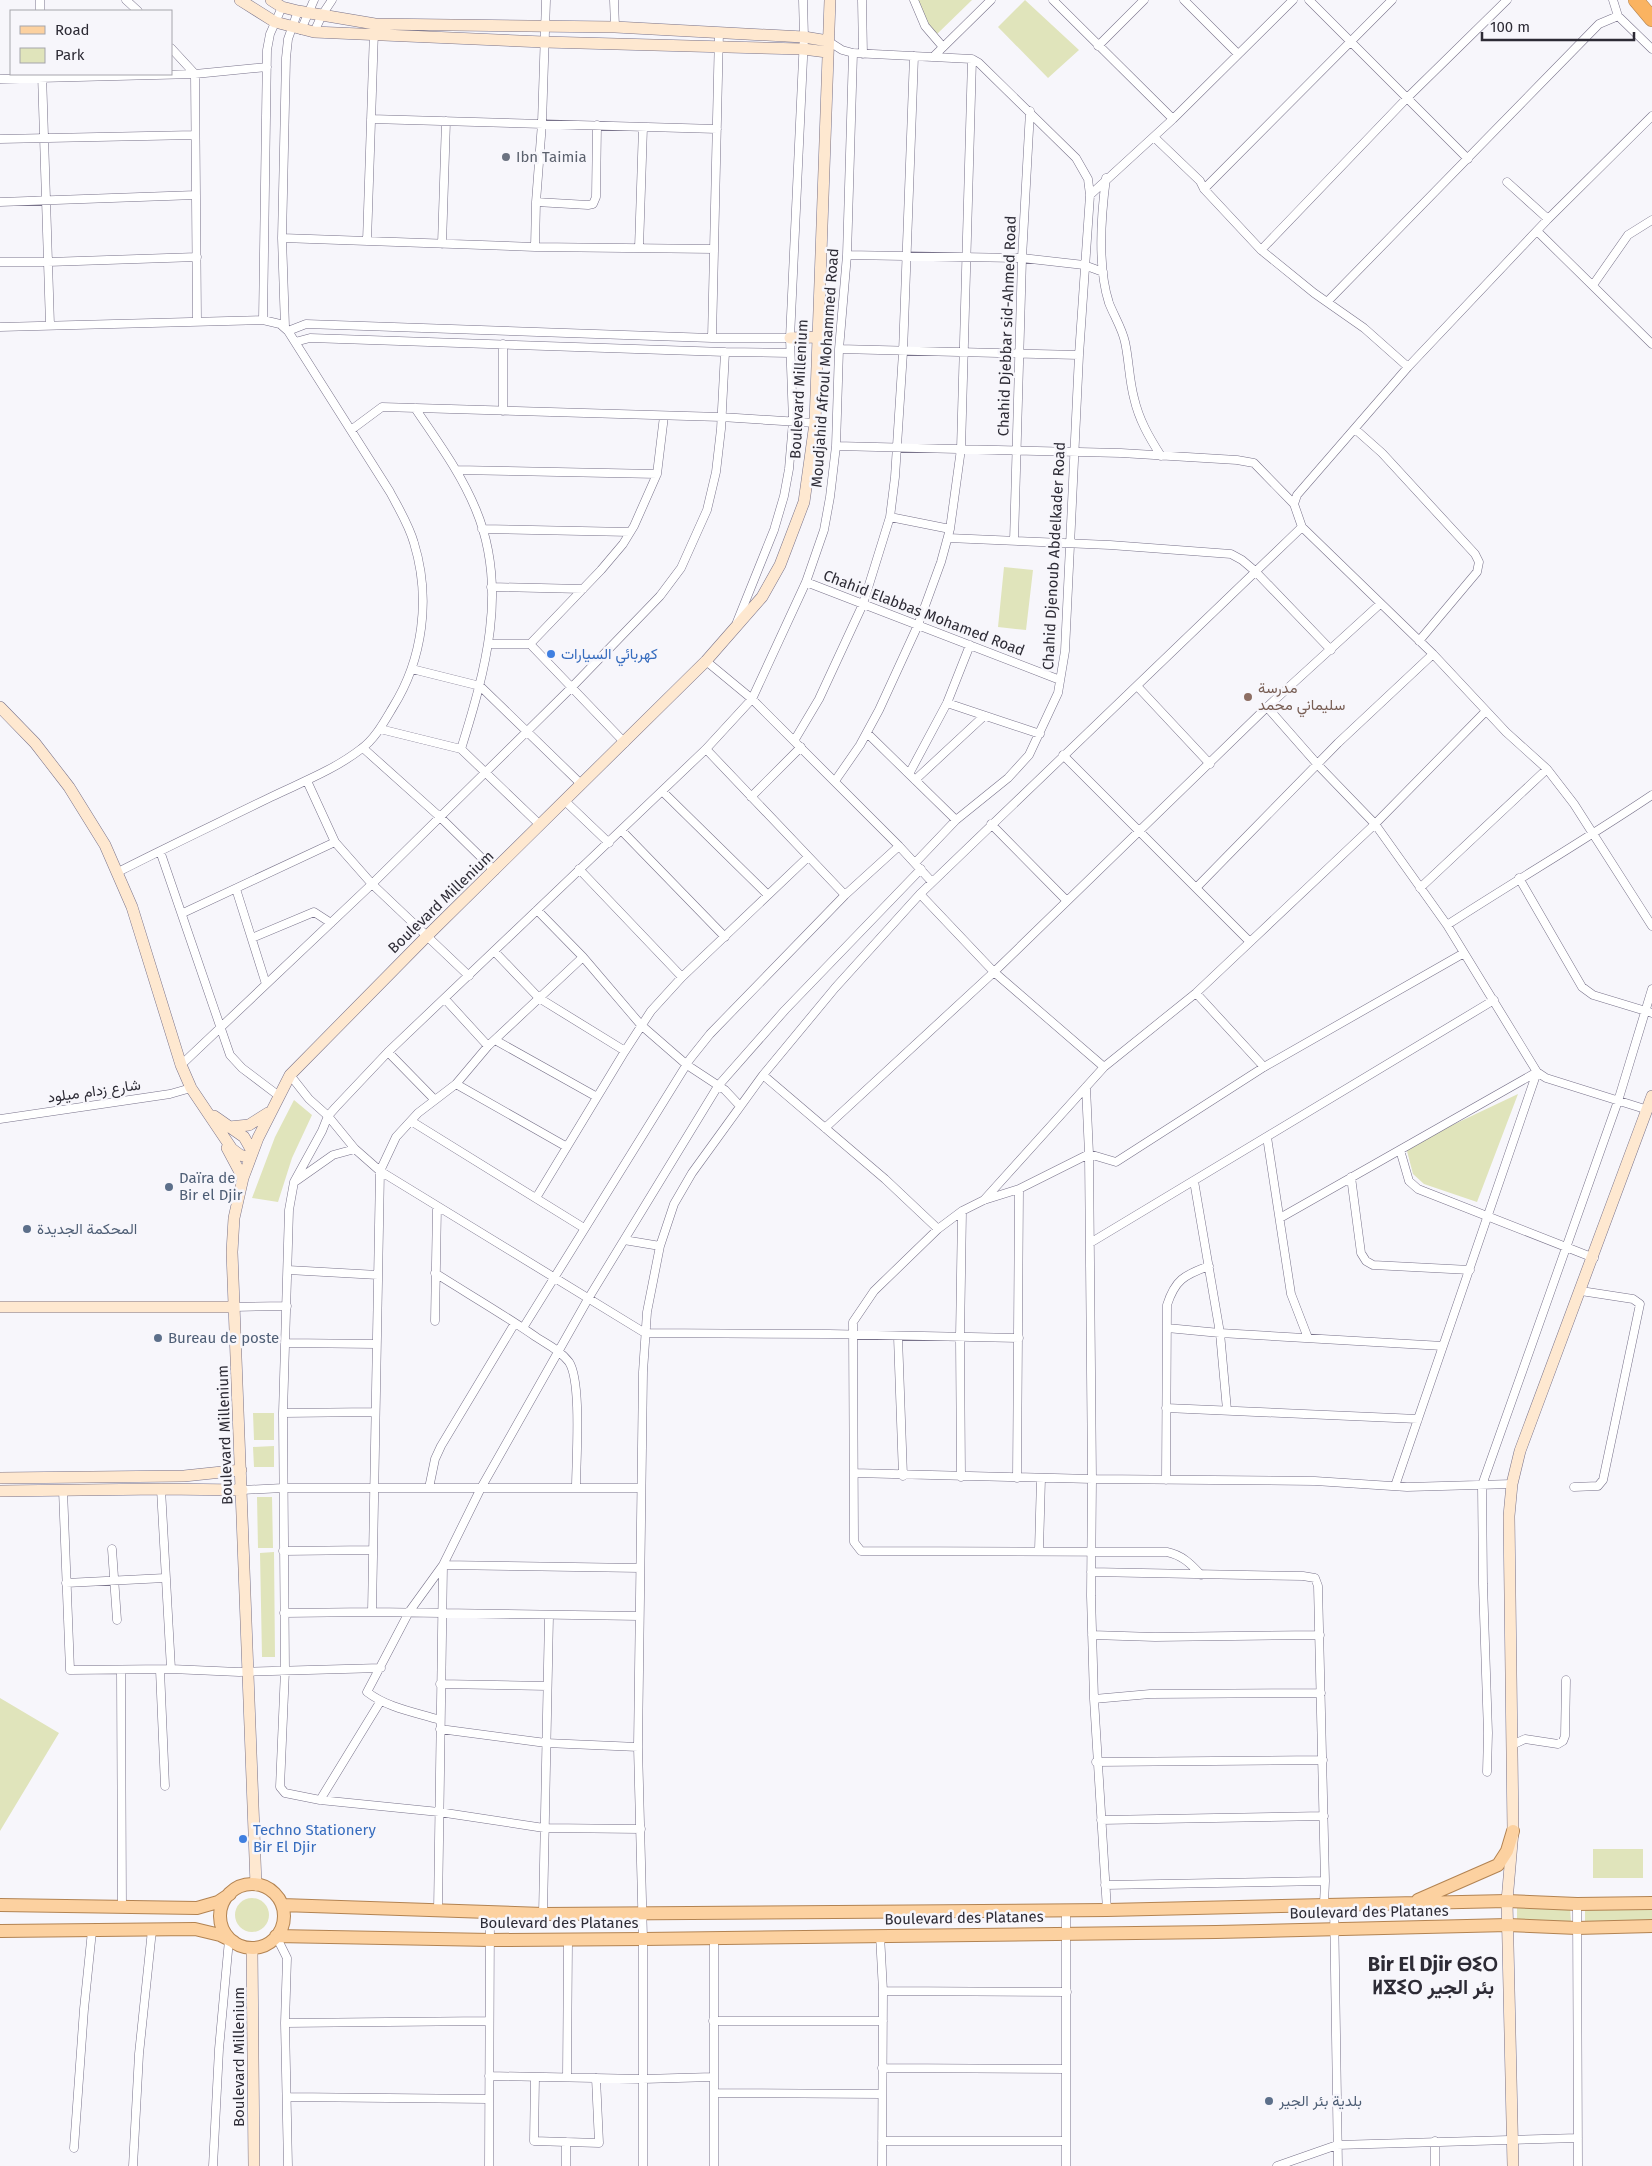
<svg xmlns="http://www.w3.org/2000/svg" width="1652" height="2166" font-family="'Fira Sans',Vazirmatn,'Noto Sans Tifinagh',sans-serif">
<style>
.green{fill:#e0e4bb}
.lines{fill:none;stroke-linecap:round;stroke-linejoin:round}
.street-casing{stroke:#78728a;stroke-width:9}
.secondary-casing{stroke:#78728a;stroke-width:12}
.primary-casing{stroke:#b28352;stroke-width:14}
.highway-casing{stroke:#b28352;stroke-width:16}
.street{stroke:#fff;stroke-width:8}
.secondary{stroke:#fee8d0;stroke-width:11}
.primary{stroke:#fcd1a0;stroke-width:12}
.highway{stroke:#fab361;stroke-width:15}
.worship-dot{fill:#6b7280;stroke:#f7f6fb;stroke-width:2}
.shop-dot{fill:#3f7fe0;stroke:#f7f6fb;stroke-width:2}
.education-dot{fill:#8d6e63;stroke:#f7f6fb;stroke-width:2}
.service-dot{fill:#5c6f8a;stroke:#f7f6fb;stroke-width:2}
.labels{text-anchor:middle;stroke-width:5;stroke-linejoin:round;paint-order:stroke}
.worship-label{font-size:15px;fill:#5b616d;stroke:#f7f6fb;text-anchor:start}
.street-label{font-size:15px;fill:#2d2b35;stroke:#f7f6fb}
.shop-label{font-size:15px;fill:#366cbe;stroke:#f7f6fb;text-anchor:start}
.education-label{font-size:15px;fill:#785e54;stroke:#f7f6fb;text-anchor:start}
.service-label{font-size:15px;fill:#4e5e75;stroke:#f7f6fb;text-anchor:start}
.district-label{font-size:20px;font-weight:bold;fill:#2d2b35;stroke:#f7f6fb}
</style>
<rect width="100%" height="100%" fill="#f7f6fb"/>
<!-- green -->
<path class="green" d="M917 0H972L935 36 926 23Z
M1025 0 1079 50 1048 78 998 27Z
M1004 567 1033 570 1026 630 998 627Z
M1518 1094 1477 1202 1424 1184 1413 1174 1406 1147Z
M294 1100 312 1115 292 1158 278 1202 252 1198 275 1137Z
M253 1413H274V1440H254Z
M274 1446V1467H254L253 1447Z
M257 1497H272L273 1548H258Z
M274 1552 275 1657H262L260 1553Z
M0 1698 59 1733 0 1831Z
M1593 1849H1643V1878H1593Z
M235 1915a17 17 0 1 1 34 0a17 17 0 1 1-34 0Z
M1570 1907 1571 1922 1517 1923V1908Z
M1585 1907H1652V1921L1585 1922Z"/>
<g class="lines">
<defs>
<path id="street" d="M40 0V11
M126 0 138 11
M614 0 615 27
M862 0 863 54
M914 0 925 26 943 47
M1053 0 1173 119
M1184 0 1238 54
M1309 0 1468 159
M1613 0 1618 16 1652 49
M301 30 314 0
M314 32 322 15 332 0
M828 41 842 50 853 53 972 59 979 63 1076 158 1088 179 1090 195 1079 355 1065 651 1058 693 1029 755 1008 778 956 820 915 863
M1098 46 1144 0
M171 48 195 74 197 321
M933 57 991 0
M42 74 50 325
M0 79 195 74 267 67
M371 119 717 129
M1154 137 1200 181 1204 189 1261 250 1314 293 1364 328 1408 367
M0 139 195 135
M1106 178C1101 216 1097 266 1109 303 1114 316 1122 328 1125 342 1129 360 1129 379 1134 398 1139 420 1149 437 1161 456
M1507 182 1548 219
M1204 189 1392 0
M1090 195 1173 119 1293 0
M0 202 196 195
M536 202 588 205 593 204 596 197 597 125
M1537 231 1652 344
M282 238 535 247 714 249
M367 241 374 31
M442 244 446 121
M535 247 536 202 542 123 546 0
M639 248 643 127
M1261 250 1407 98 1507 0
M847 255 1022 258 1084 265 1103 272
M0 262H48L197 257
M1593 285 1628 235 1652 220
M1327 302 1599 24 1618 16
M263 320 267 50 270 34 282 7
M0 327 263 320 280 324 288 331 390 492C399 509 409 525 414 543 431 598 423 659 393 707 384 722 375 739 361 749 334 770 302 782 271 797 220 822 169 846 118 872
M285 327 282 238 286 58 288 39 298 11
M288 331 306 324 712 338H790
M712 338 719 32
M295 342 310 338 725 352 790 353
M503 344V411
M839 349 1079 355
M415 408C437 441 461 473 476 510 509 589 485 672 461 749
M1355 429 1382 453 1475 554 1479 562 1477 572 1419 641
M351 430 382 407 721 417 815 423
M836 446 1121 453 1237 460 1254 463 1294 504
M456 470 657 474
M890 517 950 529
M1302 527 1294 504 1297 495 1408 367 1548 219 1652 116
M482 529 630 532
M948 538 1110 545 1231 554 1242 560 1255 571 1331 650
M1014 541 1022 258 1030 111
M806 582 1060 680
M491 587 583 589
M737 622 774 530 784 496 789 469 793 422 790 338 804 37 803 0
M489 644H530
M706 661 752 699 899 846 932 882
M412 669 480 686 581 784
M1137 686 1210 764
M947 703 1040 734
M1267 707 1318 765 1375 824 1447 925 1537 1072 1546 1078 1648 1110
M380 729 461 749 540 825
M867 733 956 820
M794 741 819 699 863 604 890 517 895 477 903 352 914 56
M625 743 530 644 601 570 623 544 634 526 657 474 664 416
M363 748 440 817 495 871
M706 749 845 895
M1063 755 1250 942
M909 774 947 703 970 645
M915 780 984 716
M307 781 335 842 372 884 469 976
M835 781 860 745 879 710 918 625 941 562 950 529 961 449 972 59
M662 791 768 895
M751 797 801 747
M565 801 609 843
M991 824 1067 901
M622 831 725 937
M160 851 230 1055 242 1068 279 1096
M579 869 682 977
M1519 878 1582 987 1593 995 1652 1013
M1196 888 1338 743 1433 654
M1420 888 1547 769
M236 889 266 984
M920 894 994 972 1104 1067
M537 910 583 957 641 1025 687 1065 725 1090 740 1106
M183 913 335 842
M1447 925C1515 881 1585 840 1652 795
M252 938 314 912 331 923
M494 951 539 998 625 1051
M1196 993 1264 1067
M445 999 488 1046
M495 1040 597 1097
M388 1052 434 1099
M181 1065 372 884 571 688 660 596 681 568 707 510 716 472 721 429 725 352
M290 1075 309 1099 328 1116 355 1149 380 1171 645 1333 829 1334 1019 1338
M763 1075 885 1179 938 1229
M456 1084 567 1147
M1086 1087 1089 1154 1092 1479 1091 1596 1094 1699 1107 1910
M0 1119 170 1094 191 1088
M411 1121 584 1228
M825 1128 994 972 1267 707 1380 604
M1267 1137 1291 1294 1308 1338
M1400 1150 1409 1181 1418 1189 1594 1258
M1351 1177 1361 1253 1366 1261 1373 1265 1470 1270
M296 1181 333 1155 355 1149
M1194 1181 1220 1333 1227 1410
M1019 1189 1089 1154 1116 1162 1264 1067 1464 953
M536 1198 625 1051 651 1011 682 977 808 857
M984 1200 1104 1067 1196 993 1250 942 1375 824 1486 711
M962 1211 938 1229 874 1291 853 1322 854 1542 861 1551 1167 1552C1182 1555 1191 1564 1201 1575
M1280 1218 1537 1072
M624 1240 660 1246
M1090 1243 1494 1000
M288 1270 378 1275
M435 1273C468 1294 503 1314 536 1337 547 1344 561 1351 569 1362 582 1382 576 1461 576 1488
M234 1307 287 1306
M435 1321 437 1207
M523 1328 690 1059 710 1034 845 895 899 846
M1167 1328 1220 1333 1443 1346
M898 1337 903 1476
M285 1343 376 1344
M1166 1408 1418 1419
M283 1413 375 1412
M854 1473 1092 1479 1315 1481 1407 1487 1512 1484
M961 1477 960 1338 962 1211 984 1200 1019 1189 1017 1478
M1166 1480 1167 1305C1175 1280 1184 1275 1209 1266
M1395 1486 1537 1072
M1574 1487 1598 1486 1603 1480 1640 1304 1633 1299 1581 1291
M429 1488 435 1459 441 1446 515 1323
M161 1489 171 1669
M63 1490 70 1670 171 1669 239 1672 381 1668
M242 1490 283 1488H641
M112 1549 117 1620
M1039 1550 1041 1478
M283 1551 372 1550
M1091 1572 1303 1576 1315 1578 1318 1586 1325 1881 1324 1904
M66 1583 165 1578
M372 1612 380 1171 396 1137 418 1113 456 1084 488 1046 583 957
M284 1613 372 1612 639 1616
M1092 1635 1155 1637 1320 1635
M121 1670 122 1908
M160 1670 165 1786
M440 1684 547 1686
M1094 1699 1150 1694 1321 1693
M440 1720C414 1712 388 1708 367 1692L409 1612 443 1565 640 1568
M440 1729 546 1743 638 1747
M1512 1745 1525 1739 1558 1744 1563 1741 1565 1736 1566 1680
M1096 1762 1323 1760
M1487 1772 1488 1733 1483 1584 1482 1485 1618 1101 1652 989
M320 1800 380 1702
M1101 1820 1324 1816
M641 1829 544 1828 439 1812 320 1800 285 1793 280 1787 285 1670 283 1413 289 1210 294 1182 322 1131 328 1116 336 1107 388 1052 706 749 752 699 806 582 824 530 830 497 836 446 839 349 847 255 853 53
M1105 1885 1325 1881
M1334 1904 1338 2166
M1577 1904 1578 2166
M438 1911 443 1565 481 1488 588 1299 718 1086 785 1010 921 869
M543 1914 549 1616
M880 1935 883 1991 882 2166
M276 1936 287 1958 285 2023 288 2166
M883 1991 1067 1992
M713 2021H883
M285 2023 489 2021
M882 2068 1066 2069
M489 2076 643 2079 713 2077
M535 2077 534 2141 566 2142
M567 2077 568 1940
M714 2093 882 2094
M288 2097 488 2099
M882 2141H1066
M74 2148 84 2009 92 1931
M133 2166 139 2054 152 1930
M213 2166 219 2049 229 1940
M489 2166 490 1914
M566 2166V2142L599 2143 596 2078
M643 2166V1939L638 1747 643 1372 647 1312 660 1246 674 1204 692 1173 763 1075 835 988 920 894 1302 527 1433 654 1506 732 1547 769 1574 804 1652 926
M714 2166V1937
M1066 2166V1910
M1277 2166 1337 2145 1578 2138
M1435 2166V2141"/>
<path id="secondary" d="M240 0 275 22 314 32 544 42 803 49 827 52
M271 0 282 7 298 11 375 24 615 27 804 37 828 41
M790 338 817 337
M0 707 35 743 69 787 105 845 132 907 181 1065 191 1088 232 1149 240 1155 250 1158
M214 1116 244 1137 252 1151
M229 1127 249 1125 268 1113
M227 1148 243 1178
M0 1307H234
M0 1478 184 1476 241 1470
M0 1491 161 1489 242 1490
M256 1885 232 1252 234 1218 243 1178 258 1138 290 1075 427 936 706 661 762 597 780 565 804 502 815 423 830 0
M252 1948 254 2166
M1513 2166 1507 1901 1513 1831 1509 1516 1512 1484 1520 1451 1652 1096"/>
<path id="primary" d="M220 1916a32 32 0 1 1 64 0a32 32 0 1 1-64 0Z
M1418 1900 1498 1865 1507 1851 1513 1831
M0 1905 197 1908 218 1902 230 1894
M282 1905 543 1914 1107 1910 1507 1901 1577 1904 1652 1903
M0 1931 195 1929 220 1935 234 1942
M276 1936 491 1940 643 1939 1216 1932 1508 1925 1577 1928 1652 1926"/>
<path id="highway" d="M1636 0 1652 19"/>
</defs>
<!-- street casing -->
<use href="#street" class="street-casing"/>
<!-- secondary casing -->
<use href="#secondary" class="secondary-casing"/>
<!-- primary casing -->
<use href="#primary" class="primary-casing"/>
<!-- highway casing -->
<use href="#highway" class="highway-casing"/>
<!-- street -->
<use href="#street" class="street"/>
<!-- secondary -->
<use href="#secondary" class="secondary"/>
<!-- primary -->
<use href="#primary" class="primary"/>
<!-- highway -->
<use href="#highway" class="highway"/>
</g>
<!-- markers -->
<circle class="worship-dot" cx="506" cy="157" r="5"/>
<g class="shop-dot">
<circle cx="551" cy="654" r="5"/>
<circle cx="243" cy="1839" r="5"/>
</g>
<circle class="education-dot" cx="1248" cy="697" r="5"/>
<g class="service-dot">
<circle cx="169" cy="1187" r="5"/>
<circle cx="27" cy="1229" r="5"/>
<circle cx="158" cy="1338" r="5"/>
<circle cx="1269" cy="2101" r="5"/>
</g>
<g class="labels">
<!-- worship labels -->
<g class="worship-label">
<text x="516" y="162">Ibn Taimia</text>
</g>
<!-- street labels -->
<g class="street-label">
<text transform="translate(1007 326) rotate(-88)" y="5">Chahid Djebbar sid-Ahmed Road</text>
<text transform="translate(825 368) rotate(-86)" y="5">Moudjahid Afroul Mohammed Road</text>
<text transform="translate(799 389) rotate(-87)" y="5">Boulevard Millenium</text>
<text transform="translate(1054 556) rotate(-87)" y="5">Chahid Djenoub Abdelkader Road</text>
<text transform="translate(924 613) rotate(21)" y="5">Chahid Elabbas Mohamed Road</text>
<text transform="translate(441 902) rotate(-44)" y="5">Boulevard Millenium</text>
<text transform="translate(94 1091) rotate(-8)" y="5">شارع زدام ميلود</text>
<text transform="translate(225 1435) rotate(-92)" y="5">Boulevard Millenium</text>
<text transform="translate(1369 1912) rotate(-1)" y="5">Boulevard des Platanes</text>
<text transform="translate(964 1918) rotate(-1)" y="5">Boulevard des Platanes</text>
<text x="559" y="1928">Boulevard des Platanes</text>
<text transform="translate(239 2057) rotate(-90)" y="5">Boulevard Millenium</text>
</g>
<!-- shop labels -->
<g class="shop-label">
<text x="561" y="659">كهربائي السيارات</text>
<text x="253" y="1835">Techno Stationery<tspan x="253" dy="17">Bir El Djir</tspan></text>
</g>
<!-- education labels -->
<g class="education-label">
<text x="1258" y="693">مدرسة<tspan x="1258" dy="17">سليماني محمد</tspan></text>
</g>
<!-- service labels -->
<g class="service-label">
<text x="179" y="1183">Daïra de<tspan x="179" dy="17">Bir el Djir</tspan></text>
<text x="37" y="1234">المحكمة الجديدة</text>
<text x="168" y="1343">Bureau de poste</text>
<text x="1279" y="2106">بلدية بئر الجير</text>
</g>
<!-- district labels -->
<g class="district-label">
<text x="1433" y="1971">Bir El Djir ⴱⵉⵔ<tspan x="1433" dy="23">ⵍⴵⵉⵔ بئر الجير</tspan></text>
</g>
</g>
<!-- legend -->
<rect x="10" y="10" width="162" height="65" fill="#f7f6fb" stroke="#a6a5ac"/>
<rect x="20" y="26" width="25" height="8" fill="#fcd1a0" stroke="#a6a5ac"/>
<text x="55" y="35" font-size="15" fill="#2d2b35">Road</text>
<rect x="20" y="48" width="25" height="15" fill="#e0e4bb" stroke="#a6a5ac"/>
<text x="55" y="60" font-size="15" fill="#2d2b35">Park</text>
<!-- scale -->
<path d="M1482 32v8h152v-8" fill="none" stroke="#2d2b35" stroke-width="2.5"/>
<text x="1490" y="32" font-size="15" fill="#2d2b35" stroke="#f7f6fb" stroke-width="4" paint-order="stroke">100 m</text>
</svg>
